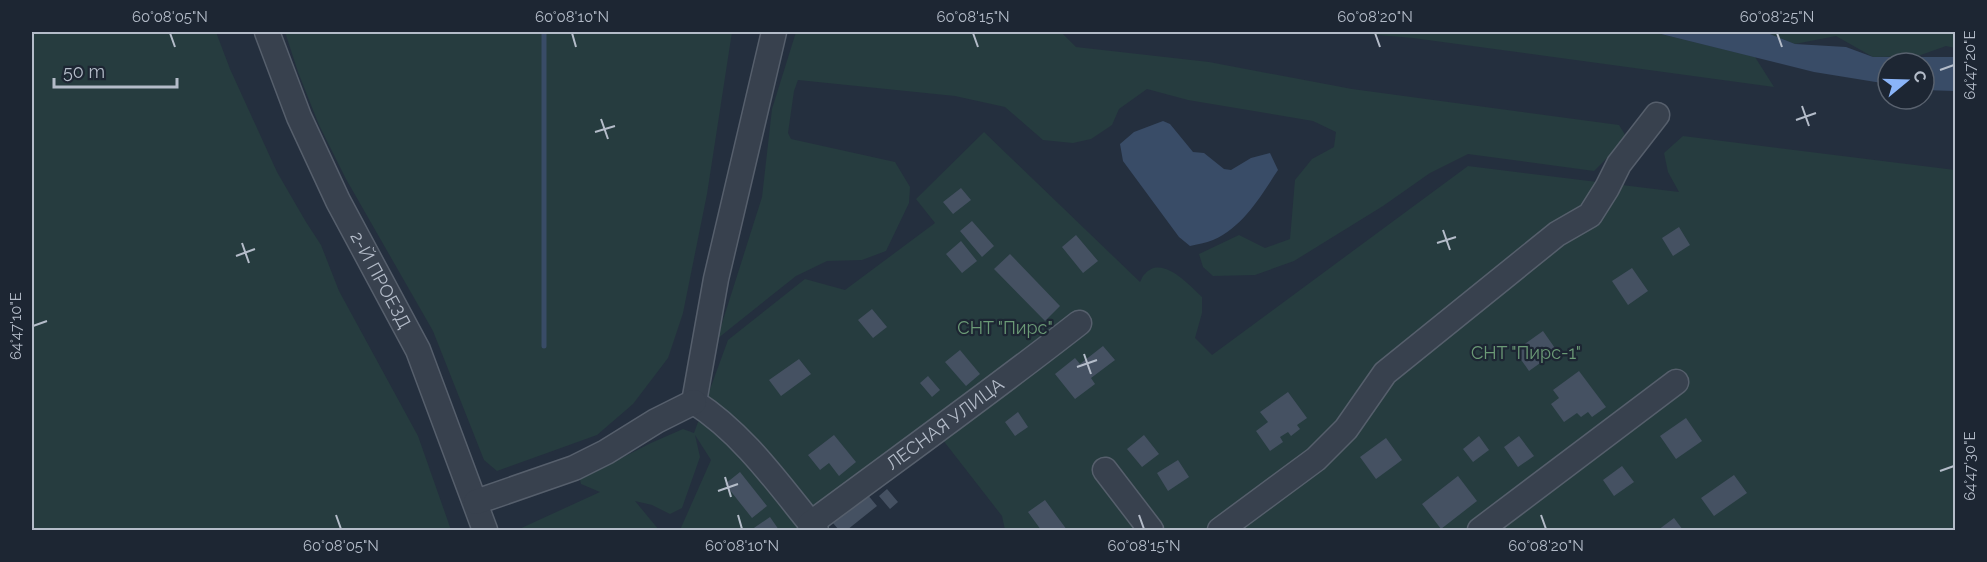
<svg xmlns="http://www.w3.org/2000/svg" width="1987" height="562" font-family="Raleway,sans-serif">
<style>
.green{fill:#263c3f}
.water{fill:#394c67}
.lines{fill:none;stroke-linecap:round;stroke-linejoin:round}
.stream{stroke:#394c67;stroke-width:5}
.building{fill:#455162}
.minor-casing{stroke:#565f6c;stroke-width:27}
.minor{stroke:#38414e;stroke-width:24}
.ticks{fill:none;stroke:#b4bcc9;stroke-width:2}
.labels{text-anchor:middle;stroke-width:4.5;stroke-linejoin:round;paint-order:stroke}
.street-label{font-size:18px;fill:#b4bcc9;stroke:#1d2633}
.park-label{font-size:18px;fill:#6b9a76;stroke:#1d2633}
.neatline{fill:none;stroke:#b4bcc9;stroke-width:2}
.ticks-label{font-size:15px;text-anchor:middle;fill:#b4bcc9}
</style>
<rect width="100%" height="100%" fill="#242f3e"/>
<!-- green -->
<path class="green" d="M32 32H216L230 69 277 172 306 222 321 245 339 291 418 436 451 530H32Z
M285 32H732L707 194 683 313 668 358 633 404 597 435 497 471 484 460 433 331 346 179 319 125 298 72Z
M796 32H1061L1076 47 1209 62 1352 89 1619 125 1627 138 1594 171 1468 154 1430 173 1383 206 1294 261 1255 275 1213 276 1203 267 1199 254 1239 235 1265 248 1290 239 1295 180 1312 159 1334 147 1336 132 1313 121 1188 100 1147 89 1119 109 1112 125 1091 139 1073 143 1043 140 1005 107 955 96 798 80 794 91 788 133 791 139 895 162 910 187 909 203 886 251 862 260 827 261 796 276 717 339 762 197 772 109Z
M1344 32H1653L1755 57 1774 87 1413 38Z
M1765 32H1955V48L1946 46 1918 56 1873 57 1836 36 1795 44Z
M984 132 1140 282C1142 279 1142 276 1145 274 1162 254 1190 286 1202 297V313L1195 338 1212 355 1468 166 1679 192 1668 172 1664 153 1683 136 1955 170V530H1005L1002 516 939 435 812 530H680L711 460 695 435 700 457 682 508 670 514 652 505 635 501 659 530H517L600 492 581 484 580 479 651 443 683 429 694 433 728 340 805 279 845 290 935 223 916 199Z"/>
<!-- water -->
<path class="water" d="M1653 32H1765L1795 44 1846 47 1873 57H1955V91L1924 90V63H1888V84L1814 72Z
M1163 121 1170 124 1193 152 1204 153 1224 169 1231 170 1251 158 1270 153 1278 170C1260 197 1244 226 1213 240 1206 243 1197 244 1190 246L1179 237 1123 161 1120 144 1134 132Z"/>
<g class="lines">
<!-- stream -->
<path class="stream" d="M544 346V32"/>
</g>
<!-- building -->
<path class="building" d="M961 188 971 200 953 214 943 202Z
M972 221 994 246 982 257 960 231Z
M1679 227 1690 245 1673 256 1662 238Z
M1076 235 1098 261 1083 273 1062 247Z
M961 241 977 261 962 273 946 254Z
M1010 254 1060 306 1045 321 994 269Z
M1632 268 1648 291 1628 305 1612 281Z
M872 309 887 327 873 338 858 320Z
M1543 331 1557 351 1529 371 1515 351Z
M1103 346 1115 360 1091 378 1095 384 1075 399 1055 374 1075 358 1080 364Z
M960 350 980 374 966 386 945 362Z
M799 359 811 374 781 396 769 380Z
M1579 371 1606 407 1592 417 1588 412 1581 417 1577 413 1564 422 1551 404 1559 398 1553 390Z
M928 376 940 390 932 397 920 383Z
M1288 392 1307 418 1297 425 1300 429 1291 436 1288 432 1280 437 1283 442 1270 451 1256 431 1268 422 1260 412Z
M1018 412 1028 427 1015 436 1005 422Z
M1686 418 1702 441 1676 459 1660 436Z
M834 435 856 462 839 476 829 463 820 470 808 455Z
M1144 435 1159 454 1142 467 1127 449Z
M1479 436 1489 450 1473 462 1463 449Z
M1519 436 1534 456 1518 467 1504 447Z
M1386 438 1402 460 1376 479 1360 457Z
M1178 460 1189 477 1168 491 1157 473Z
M1622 466 1634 482 1614 496 1603 480Z
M740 472 767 506 752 518 725 484Z
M1734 475 1747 493 1714 516 1701 498Z
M1458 476 1477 501 1441 529 1422 504Z
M887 489 898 502 890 509 879 496Z
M867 494 877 506 847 530H839L832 522Z
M1045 500 1067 530H1041L1028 512Z
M770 517 779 530H751Z
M1674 518 1683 530H1658Z"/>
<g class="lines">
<defs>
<g id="minor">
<path id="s1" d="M267 32 299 117 338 201 418 350 485 530"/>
<path d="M694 402 716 279 774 32"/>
<path d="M694 402C744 434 779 485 816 530"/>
<path d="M1105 470 1151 530"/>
<path d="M476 502 574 468 606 452 656 421 694 402"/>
<path id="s2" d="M810 524C900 457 991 392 1079 323"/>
<path d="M1220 530 1316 459 1346 429 1385 373 1557 234 1590 215 1607 188 1619 164 1657 115"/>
<path d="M1480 530 1676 382"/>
</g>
</defs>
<!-- minor casing -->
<use href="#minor" class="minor-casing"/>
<!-- minor -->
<use href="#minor" class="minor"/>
</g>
<!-- ticks -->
<path class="ticks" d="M170 33 175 47M572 33 576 47M973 33 978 47M1375 33 1380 47M1777 33 1782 47M1940 70 1954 65M1802 106 1809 126M601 119 608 139M1796 120 1816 113M595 132 615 126M1443 230 1450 250M242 243 249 263M1437 243 1456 237M236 256 255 249M33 326 47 321M1084 354 1091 374M1077 367 1097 360M1940 471 1954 466M725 477 731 497M718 491 738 484M336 515 341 529M738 515 742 529M1139 515 1144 529M1541 515 1546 529"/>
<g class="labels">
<!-- street labels -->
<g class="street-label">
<text dy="6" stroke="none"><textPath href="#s1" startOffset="273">2-Й ПРОЕЗД</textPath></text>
<text dy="6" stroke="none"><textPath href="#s2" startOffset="168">ЛЕСНАЯ УЛИЦА</textPath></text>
</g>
<!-- park labels -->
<g class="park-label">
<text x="1005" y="334">СНТ "Пирс"</text>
<text x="1526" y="359">СНТ "Пирс-1"</text>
</g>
</g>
<!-- border -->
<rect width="1987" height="562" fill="none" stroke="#1d2633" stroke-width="66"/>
<!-- north arrow -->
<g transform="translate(1906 81) rotate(71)"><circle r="28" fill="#1d2633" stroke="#59626f" stroke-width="1.5"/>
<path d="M0-4.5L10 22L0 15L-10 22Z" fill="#8ab4f8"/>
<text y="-9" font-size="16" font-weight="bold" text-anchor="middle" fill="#b4bcc9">С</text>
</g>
<!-- scale -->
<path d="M54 78v9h123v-9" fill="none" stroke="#b4bcc9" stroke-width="3"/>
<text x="63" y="78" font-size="18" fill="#b4bcc9" stroke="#1d2633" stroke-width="4.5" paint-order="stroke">50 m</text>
<rect x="33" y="33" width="1921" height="496" class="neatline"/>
<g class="ticks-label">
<text x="170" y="22">60°08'05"N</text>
<text x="572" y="22">60°08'10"N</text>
<text x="973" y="22">60°08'15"N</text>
<text x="1375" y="22">60°08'20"N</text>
<text x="1777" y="22">60°08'25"N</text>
<text transform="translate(1970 65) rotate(-90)" y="5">64°47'20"E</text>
<text transform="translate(16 326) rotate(-90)" y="5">64°47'10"E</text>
<text transform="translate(1970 466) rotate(-90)" y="5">64°47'30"E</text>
<text x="341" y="551">60°08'05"N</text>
<text x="742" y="551">60°08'10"N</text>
<text x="1144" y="551">60°08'15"N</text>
<text x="1546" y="551">60°08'20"N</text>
</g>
</svg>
